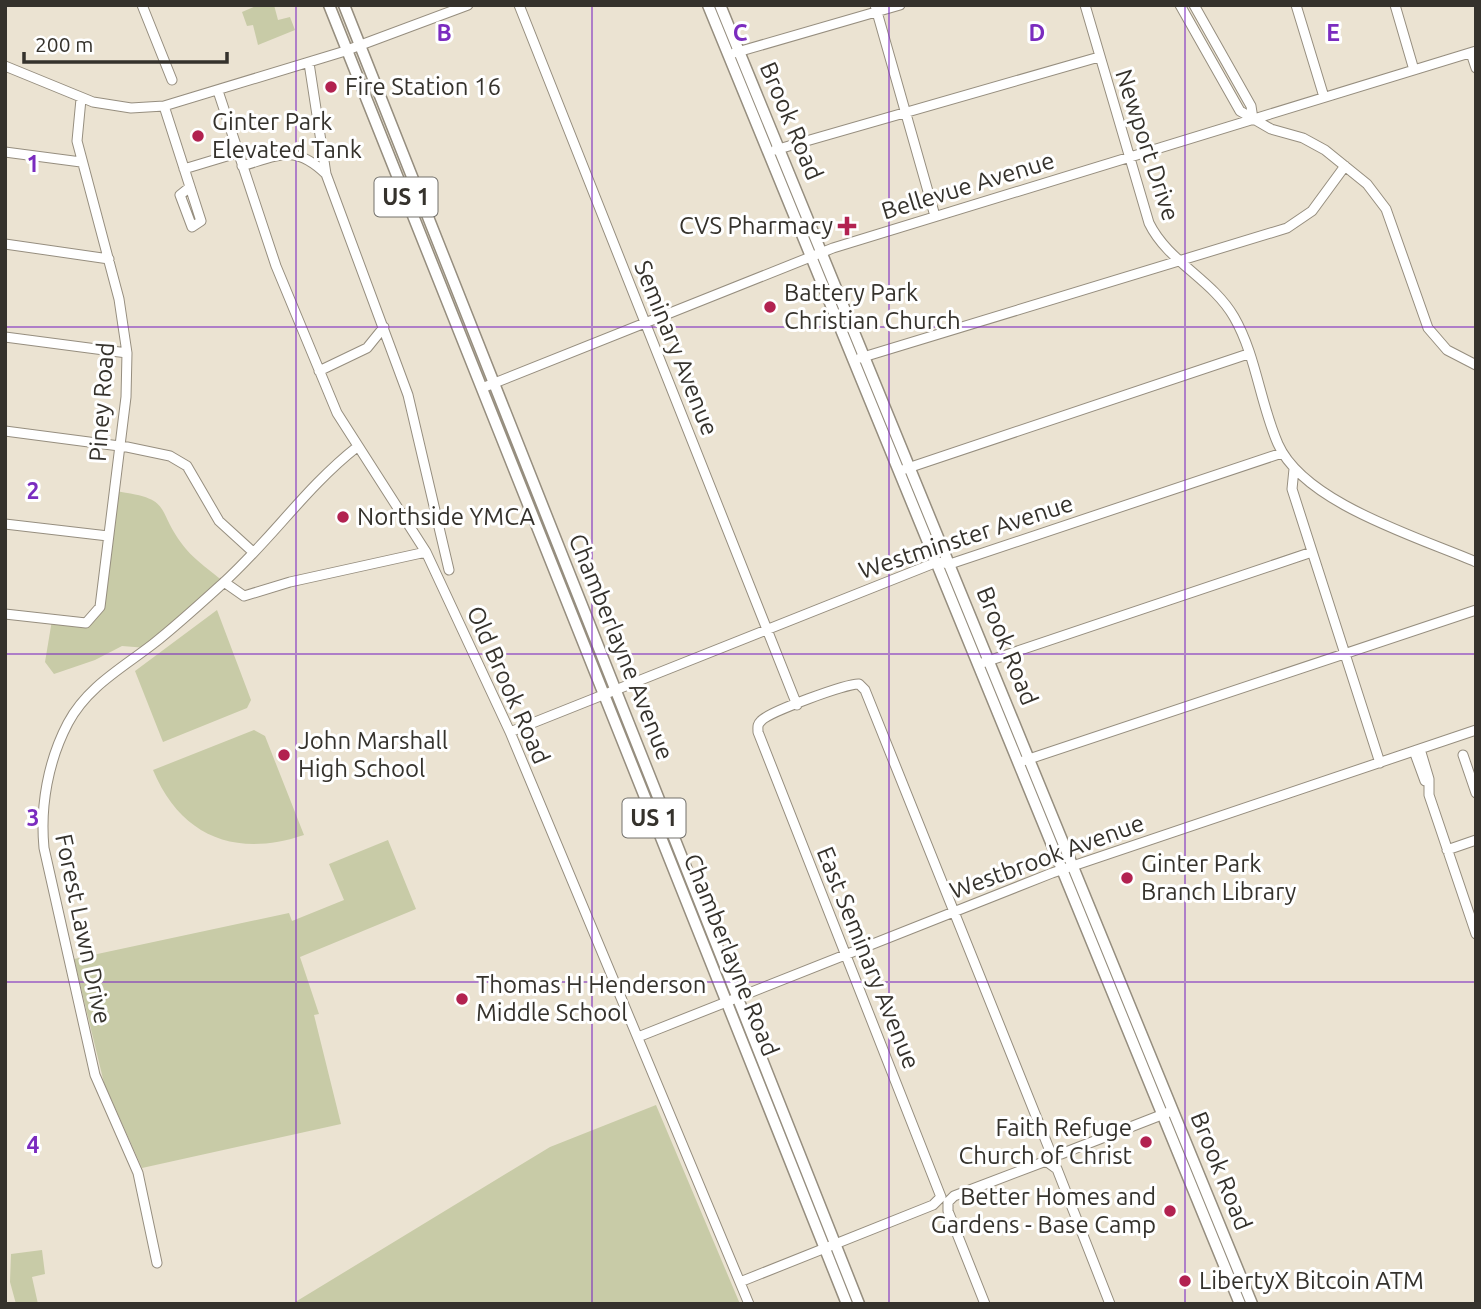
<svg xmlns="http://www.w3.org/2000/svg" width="1481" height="1309" font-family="Ubuntu,sans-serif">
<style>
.green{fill:#c8cba7}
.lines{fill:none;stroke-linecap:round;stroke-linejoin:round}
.minor-casing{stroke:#968e7f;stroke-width:11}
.major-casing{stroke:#968e7f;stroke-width:13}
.minor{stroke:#fff;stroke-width:9}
.major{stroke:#fff;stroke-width:10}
.grid{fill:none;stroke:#7b2cbf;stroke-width:2;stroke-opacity:0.55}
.poi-dot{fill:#b22250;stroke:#fff;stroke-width:2.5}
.labels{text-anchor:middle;stroke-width:6;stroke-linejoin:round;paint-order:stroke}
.shield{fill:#fff;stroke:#72706b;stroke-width:2}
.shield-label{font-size:23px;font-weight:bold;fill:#35322c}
.poi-label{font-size:24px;fill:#35322c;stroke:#fff;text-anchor:start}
.street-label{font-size:24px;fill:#35322c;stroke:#fff}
.grid-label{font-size:23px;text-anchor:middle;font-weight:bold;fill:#7b2cbf;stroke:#fff;stroke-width:6;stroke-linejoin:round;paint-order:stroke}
</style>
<rect width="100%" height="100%" fill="#ebe3d2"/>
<!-- green -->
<path class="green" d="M258 5H274L278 20 290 17 295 30 258 45 253 25 247 26 242 12Z
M114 491C177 499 153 509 186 549 196 561 212 572 224 582L147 648 122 646 95 660 54 674 45 662 52 620 86 623 95 616Z
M217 610 251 700 247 708 163 742 135 671Z
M254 730 265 736 304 835C236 858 181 837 153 770Z
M388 840 416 909 300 957 319 1014 314 1015 341 1124 142 1168 104 1083 74 959 289 913 292 921 344 900 329 864Z
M656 1105 740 1304H292L550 1147Z
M42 1250 45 1274 32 1277 38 1304H16L10 1282 11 1254Z"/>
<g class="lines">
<defs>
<path id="minor" d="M142 5 172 80
M519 5 797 705
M875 5 935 216
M1085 5 1149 223C1168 262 1212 279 1234 317 1256 355 1260 403 1278 444 1304 503 1418 537 1476 562
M1180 5 1240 111 1271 129 1303 138 1325 150 1367 184 1386 209 1428 328 1447 350 1476 365
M1194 5 1251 106 1253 119
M1296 5 1324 97
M1395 5 1414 70
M734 53 900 5
M1471 53 1476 68
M309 63 326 174
M5 66 93 102 131 108 164 106 342 52 468 5
M218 91 276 266 337 413 426 552 510 732 749 1304
M164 106 201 221 192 227 180 195 190 187
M775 150 1099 57
M5 152 81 162
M242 166C279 155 295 144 326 174L408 395 449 570
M184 169 237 153
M5 244 109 259
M5 337 127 353
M860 358 1287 228 1312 211 1345 166
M319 371 367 348 384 327
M482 388 833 248 1476 51
M5 431 127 447 170 456 187 466 219 521 253 552
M905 469 1248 354
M1294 469 1292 489 1380 763
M5 524 108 536
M224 582 244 596 290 582 426 552
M5 614 86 623 100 607 126 397 127 353 119 299 77 141 81 99
M982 663 1312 552
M510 732 937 562 950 564 1282 453
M1420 749 1429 779V795L1476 934
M1414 751 1425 781
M1463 755 1476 793
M1023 761 1476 610
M1447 850 1476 840
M638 1037 1052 873 1476 730
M157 1263 138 1173 95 1075 44 848C40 806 48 761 68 723 87 687 122 668 153 644 177 625 200 604 222 584 270 541 306 487 357 447
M740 1282 933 1205 941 1197 758 732C758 727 757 725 761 721 768 712 848 683 859 684L865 690 1050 1151 1061 1154 1169 1112
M985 1304 948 1211V1202L954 1196 1046 1161 1057 1169 1110 1304"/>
<path id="major" d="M329 5 847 1304
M344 5 859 1304
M708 5 1240 1304
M720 5 1252 1304"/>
</defs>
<!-- minor casing -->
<use href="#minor" class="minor-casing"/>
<!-- major casing -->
<use href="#major" class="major-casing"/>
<!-- minor -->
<use href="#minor" class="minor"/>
<!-- major -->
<use href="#major" class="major"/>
</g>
<!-- grid -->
<path class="grid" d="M296 5V1304M592 5V1304M889 5V1304M1185 5V1304M5 327H1476M5 654H1476M5 982H1476"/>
<!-- markers -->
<g class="poi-dot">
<circle cx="331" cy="87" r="7"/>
<circle cx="198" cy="136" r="7"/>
<path d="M843.5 215.5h7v7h7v7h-7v7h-7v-7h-7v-7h7z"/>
<circle cx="770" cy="307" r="7"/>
<circle cx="343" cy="517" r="7"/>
<circle cx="284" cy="755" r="7"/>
<circle cx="1127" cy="878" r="7"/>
<circle cx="462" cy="999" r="7"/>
<circle cx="1146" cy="1142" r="7"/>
<circle cx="1170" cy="1211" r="7"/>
<circle cx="1185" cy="1281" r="7"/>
</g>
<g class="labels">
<!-- shield labels -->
<g class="shield">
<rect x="374.5" y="177.5" width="63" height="39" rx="5"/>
<rect x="622.5" y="798.5" width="63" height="39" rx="5"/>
</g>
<g class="shield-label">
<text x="406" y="205">US 1</text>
<text x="654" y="826">US 1</text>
</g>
<!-- poi labels -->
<g class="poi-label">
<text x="345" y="95">Fire Station 16</text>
<text x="212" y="130">Ginter Park<tspan x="212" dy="28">Elevated Tank</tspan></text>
<text x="833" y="234" text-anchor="end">CVS Pharmacy</text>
<text x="784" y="301">Battery Park<tspan x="784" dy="28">Christian Church</tspan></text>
<text x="357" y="525">Northside YMCA</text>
<text x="298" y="749">John Marshall<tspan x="298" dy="28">High School</tspan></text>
<text x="1141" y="872">Ginter Park<tspan x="1141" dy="28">Branch Library</tspan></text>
<text x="476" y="993">Thomas H Henderson<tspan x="476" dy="28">Middle School</tspan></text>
<text x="1132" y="1136" text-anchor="end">Faith Refuge<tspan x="1132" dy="28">Church of Christ</tspan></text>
<text x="1156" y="1205" text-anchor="end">Better Homes and<tspan x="1156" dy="28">Gardens - Base Camp</tspan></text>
<text x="1199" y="1289">LibertyX Bitcoin ATM</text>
</g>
<!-- street labels -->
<g class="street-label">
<text transform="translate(791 121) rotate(67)" y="8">Brook Road</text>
<text transform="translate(1147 145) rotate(72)" y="8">Newport Drive</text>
<text transform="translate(968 186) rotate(-17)" y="8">Bellevue Avenue</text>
<text transform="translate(676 348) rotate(68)" y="8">Seminary Avenue</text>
<text transform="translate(102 402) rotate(-86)" y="8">Piney Road</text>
<text transform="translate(966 537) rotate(-18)" y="8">Westminster Avenue</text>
<text transform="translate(1007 646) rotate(68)" y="8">Brook Road</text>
<text transform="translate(621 647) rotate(68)" y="8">Chamberlayne Avenue</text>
<text transform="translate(508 685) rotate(66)" y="8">Old Brook Road</text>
<text transform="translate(1047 857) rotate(-20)" y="8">Westbrook Avenue</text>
<text transform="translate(83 929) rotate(78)" y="8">Forest Lawn Drive</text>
<text transform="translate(731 955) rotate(68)" y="8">Chamberlayne Road</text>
<text transform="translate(868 958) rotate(68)" y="8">East Seminary Avenue</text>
<text transform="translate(1221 1171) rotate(68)" y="8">Brook Road</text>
</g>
</g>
<g class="grid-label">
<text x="444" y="41">B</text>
<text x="740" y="41">C</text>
<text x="1037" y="41">D</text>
<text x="1333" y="41">E</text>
<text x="33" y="172">1</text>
<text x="33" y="499">2</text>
<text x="33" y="826">3</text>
<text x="33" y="1153">4</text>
</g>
<!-- border -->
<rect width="1481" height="1309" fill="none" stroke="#35322c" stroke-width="14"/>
<!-- scale -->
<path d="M24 52v10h203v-10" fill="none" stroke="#35322c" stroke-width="3.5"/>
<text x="35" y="52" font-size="21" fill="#35322c" stroke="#ffffff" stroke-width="5" paint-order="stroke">200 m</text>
</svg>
